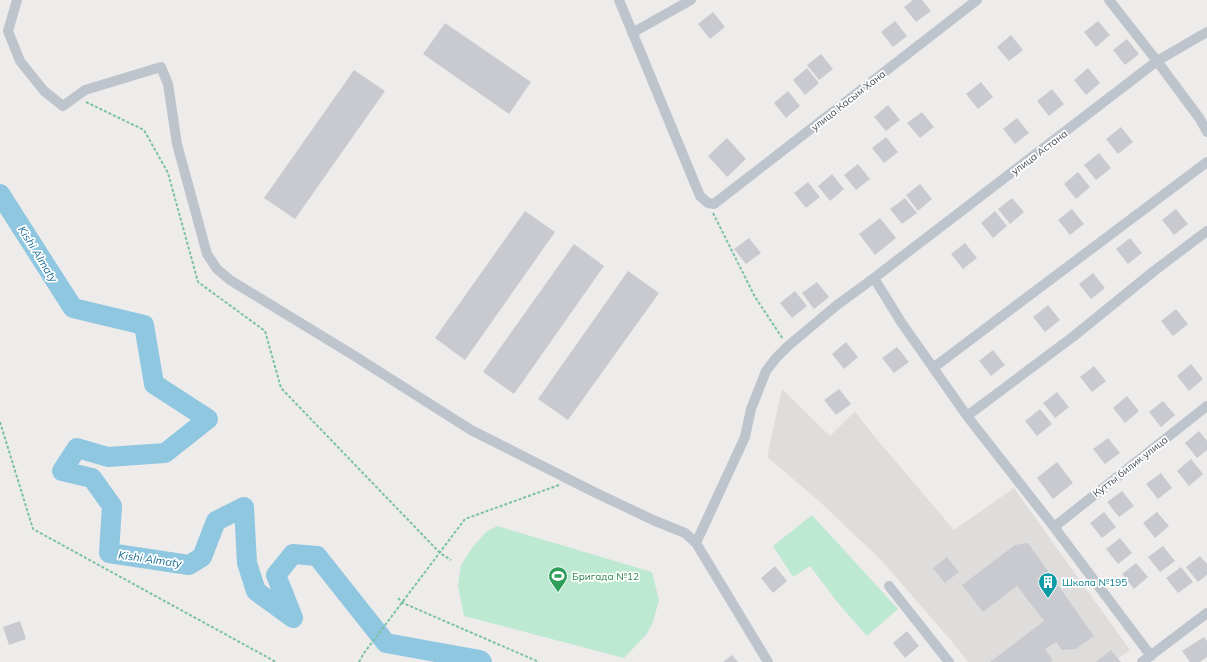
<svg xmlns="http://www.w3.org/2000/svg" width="1207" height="662" font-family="Mulish,sans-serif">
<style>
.education{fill:#dfdddc}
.green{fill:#bde8d2}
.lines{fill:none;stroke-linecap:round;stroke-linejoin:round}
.river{stroke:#8fc7e0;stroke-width:20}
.building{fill:#c9cad0}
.path{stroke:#7ac1a5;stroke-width:2;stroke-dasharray:3 2;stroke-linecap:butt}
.street{stroke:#bec4cc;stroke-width:10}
.labels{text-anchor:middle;stroke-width:3.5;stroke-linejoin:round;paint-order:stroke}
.street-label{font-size:10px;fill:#464d56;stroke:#fff}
.leisure-label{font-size:10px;fill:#27864d;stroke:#fff;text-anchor:start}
.culture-label{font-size:10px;fill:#0d838f;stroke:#fff;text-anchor:start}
.water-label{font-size:11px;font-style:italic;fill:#1c6e93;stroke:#fff}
</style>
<rect width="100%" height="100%" fill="#eeebeb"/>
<!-- education -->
<path class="education" d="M782 389 830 436 855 411 869 430 954 530 1014 488 1130 650 1113 662H968L954 644 881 560 818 500 767 457Z"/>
<!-- green -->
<path class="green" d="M812 515 898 609 867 636 838 603 810 566 793 577 773 546Z
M497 526 652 572 659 600 653 622 646 635 624 658 464 616 458 586 461 565 472 548 486 532Z"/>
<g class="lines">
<!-- river -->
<path class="river" d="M0 194 73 308 144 325 154 384 208 419 165 453 108 457 77 448 62 471 92 478 112 506 109 553 189 565 202 557 216 521 244 507 247 563 256 591 293 618 276 575 293 554 317 556 386 643 480 660 482 662"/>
</g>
<!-- building -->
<path class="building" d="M913 0H922L931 11 916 22 904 7Z
M713 12 725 27 710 39 698 24Z
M895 21 907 36 893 47 881 32Z
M1098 21 1110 35 1096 47 1084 32Z
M445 23 531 82 509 114 423 54Z
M1011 35 1023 50 1009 61 997 47Z
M1127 39 1139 54 1125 65 1113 50Z
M821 54 833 69 819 80 807 65Z
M807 68 819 83 805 95 793 80Z
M1088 68 1100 83 1086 95 1074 80Z
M354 70 385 91 295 219 264 198Z
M981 82 993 97 978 109 966 94Z
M1052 89 1064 104 1049 116 1037 101Z
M788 91 800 106 786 118 774 103Z
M888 105 900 120 886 131 874 117Z
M922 112 934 127 920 138 907 123Z
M1017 118 1029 133 1015 144 1003 129Z
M1121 127 1133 142 1118 154 1106 139Z
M886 137 898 152 884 163 872 148Z
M727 138 746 159 727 177 708 156Z
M1099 153 1111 168 1096 180 1084 165Z
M858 164 870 179 856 190 844 175Z
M1078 172 1090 187 1076 199 1064 184Z
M832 174 844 189 830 201 818 186Z
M808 182 820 197 806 208 794 193Z
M920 184 932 199 918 211 906 195Z
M905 198 917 213 902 224 890 209Z
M1012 198 1024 212 1010 224 998 209Z
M1072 209 1084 224 1070 235 1058 220Z
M1176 209 1188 224 1174 235 1162 220Z
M525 211 555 232 465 360 435 338Z
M995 211 1007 226 993 238 981 223Z
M880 218 896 238 875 255 859 234Z
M749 238 761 253 746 264 734 249Z
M1130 238 1142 253 1128 264 1116 249Z
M965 243 977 258 963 269 951 254Z
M574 244 604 266 514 394 483 372Z
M628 271 659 293 568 420 538 399Z
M1093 273 1105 288 1091 299 1079 284Z
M817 282 829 297 814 309 802 293Z
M795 291 807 306 792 318 780 303Z
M1048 305 1060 320 1045 332 1033 317Z
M1176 309 1188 324 1173 336 1161 321Z
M846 342 858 357 844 369 832 354Z
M897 347 909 362 894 373 882 358Z
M993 350 1005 365 991 376 979 361Z
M1191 364 1203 379 1189 391 1177 376Z
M1094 366 1106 381 1092 392 1080 377Z
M839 389 851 404 836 415 824 400Z
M1057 392 1069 407 1055 418 1043 403Z
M1127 396 1139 411 1125 423 1113 408Z
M1163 401 1175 415 1161 427 1149 412Z
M1040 409 1052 424 1037 436 1025 421Z
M1199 431 1207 441V450L1197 458 1185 443Z
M1108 438 1120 453 1105 464 1093 449Z
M1191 459 1203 474 1189 486 1177 471Z
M1057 462 1073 483 1053 499 1037 478Z
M1161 473 1172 488 1158 499 1146 484Z
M1122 491 1134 506 1119 517 1107 502Z
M1104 512 1116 527 1102 538 1090 523Z
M1157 512 1169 526 1155 538 1143 523Z
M1120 538 1132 553 1118 564 1106 549Z
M1028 543 1094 636 1076 649 1062 650 1056 642 1045 649 1053 660 1050 662H990L1044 621 1017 586 983 612 962 585 1015 545Z
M1163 546 1175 561 1160 572 1148 557Z
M1200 556 1207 564V575L1198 582 1186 567Z
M947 557 959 572 945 583 933 568Z
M1136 563 1148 577 1134 589 1122 574Z
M775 566 787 581 773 593 761 578Z
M1181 567 1193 582 1178 593 1166 578Z
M20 621 26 639 9 645 3 627Z
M907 631 919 646 905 658 893 643Z
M1204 637 1207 641V657L1200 662H1190L1182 651Z
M1111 650 1121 662H1096Z
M732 655 738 662H723Z"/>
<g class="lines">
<!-- path -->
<path class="path" d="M86 102 144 130 168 173 198 282 265 331 281 388 440 553 451 560
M713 213 755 297 783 339
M0 422 33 529 276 662
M398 598 403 603 539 662
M359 662 364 653 465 519 559 485"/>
<!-- street -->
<path class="street" d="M17 0 8 31 20 61 44 91 63 106 85 90 161 67 168 84 177 144 207 254 217 269 230 280 353 355 471 430 592 491 653 520 685 533 696 543 768 662
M619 0 700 196 708 203 714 204 977 0
M1109 0 1157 61 1200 119 1207 132
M632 33 691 0
M874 278 901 322 967 416
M933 368 1207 162
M1054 527 1207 406
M696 543 745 437 751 409 766 371 776 358 788 346 837 305 874 278 1157 61 1207 32
M889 586 949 662
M1151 656 1054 527 967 416 1074 336 1154 271 1207 231
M1142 662 1207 613"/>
</g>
<!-- icons -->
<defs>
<symbol id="stadium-pin" viewBox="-11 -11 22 30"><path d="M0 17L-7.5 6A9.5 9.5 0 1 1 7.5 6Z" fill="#2e9e5b" stroke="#fff"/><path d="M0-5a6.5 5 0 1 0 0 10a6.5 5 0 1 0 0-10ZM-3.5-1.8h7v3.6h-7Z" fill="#fff"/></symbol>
<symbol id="building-pin" viewBox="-11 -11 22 30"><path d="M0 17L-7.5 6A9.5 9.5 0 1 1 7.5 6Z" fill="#0f9aa8" stroke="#fff"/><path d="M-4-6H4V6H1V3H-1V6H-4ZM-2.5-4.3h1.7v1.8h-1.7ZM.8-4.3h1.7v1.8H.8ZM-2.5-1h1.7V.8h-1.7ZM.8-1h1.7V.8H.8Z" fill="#fff"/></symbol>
</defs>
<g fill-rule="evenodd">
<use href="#stadium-pin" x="547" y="565" width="22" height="30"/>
<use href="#building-pin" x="1037" y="571" width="22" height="30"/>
</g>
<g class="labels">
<!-- street labels -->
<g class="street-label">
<text transform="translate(848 100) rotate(-38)" y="4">улица Касым Хана</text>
<text transform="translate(1039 152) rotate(-37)" y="4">улица Астана</text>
<text transform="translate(1130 466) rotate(-38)" y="4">Кутты билик улица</text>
</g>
<!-- leisure labels -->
<g class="leisure-label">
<text x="572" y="580">Бригада №12</text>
</g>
<!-- culture labels -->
<g class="culture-label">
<text x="1062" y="586">Школа №195</text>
</g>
<!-- water labels -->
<g class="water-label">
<text transform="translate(38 254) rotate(58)" y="4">Kіshі Almaty</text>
<text transform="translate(150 559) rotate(8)" y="4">Kіshі Almaty</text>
</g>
</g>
</svg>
